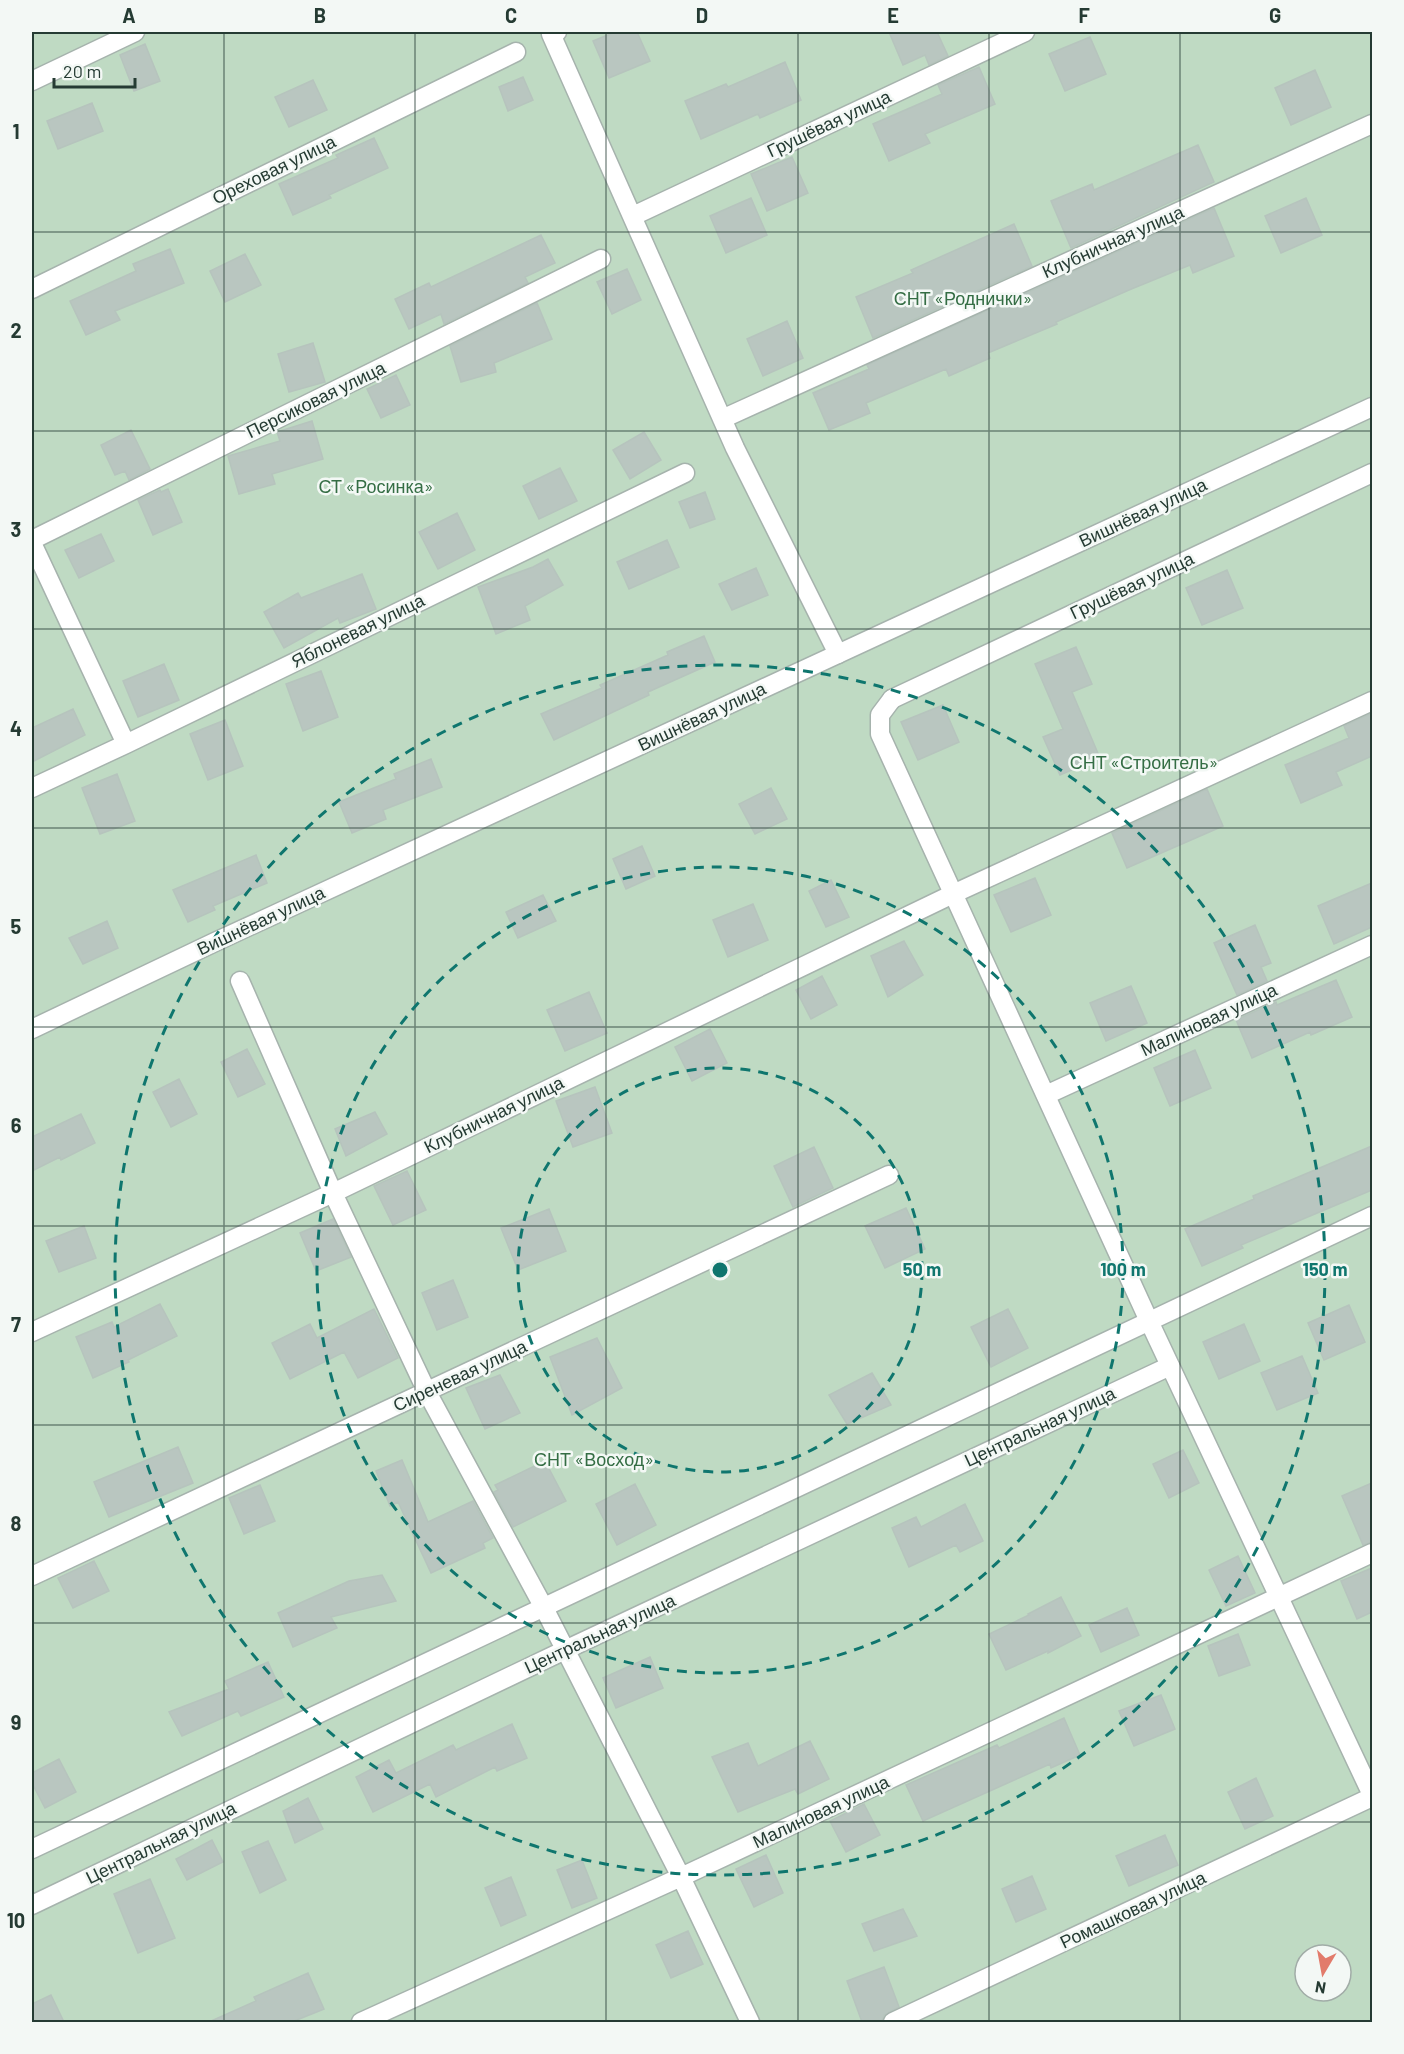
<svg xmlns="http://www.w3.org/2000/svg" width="1404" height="2054" font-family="Barlow,sans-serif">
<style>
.green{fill:#bfdac3;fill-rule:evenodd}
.building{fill:#b9c6c0;stroke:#b6c4bd;stroke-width:1.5}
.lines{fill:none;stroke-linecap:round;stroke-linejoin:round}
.minor-casing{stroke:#a6b3ad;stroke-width:21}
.tertiary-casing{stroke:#a6b3ad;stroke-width:21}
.minor{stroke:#fff;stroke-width:18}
.tertiary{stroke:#fff;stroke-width:18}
.grid{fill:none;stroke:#253b33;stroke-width:1.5;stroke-opacity:0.55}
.ring{fill:none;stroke:#0f766e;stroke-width:3;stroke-dasharray:10 8}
.labels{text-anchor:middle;stroke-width:5;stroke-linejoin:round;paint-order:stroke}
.street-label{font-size:18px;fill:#253b33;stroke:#f3f8f5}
.park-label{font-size:18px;fill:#346d44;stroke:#f3f8f5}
.centre{fill:#0f766e;stroke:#f3f8f5;stroke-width:3}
.ring-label{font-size:18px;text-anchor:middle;font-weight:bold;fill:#0f766e;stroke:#f3f8f5;stroke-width:5;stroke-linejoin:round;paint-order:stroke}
.neatline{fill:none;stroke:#253b33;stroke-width:2}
.grid-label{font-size:20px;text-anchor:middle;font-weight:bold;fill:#253b33}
</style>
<rect width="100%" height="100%" fill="#e3ebe7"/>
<!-- green -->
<path class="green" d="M32 32H1372V2022H32ZM1305 1955H1341V1991H1305Z"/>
<!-- building -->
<path class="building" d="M615 32H637L650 61 609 78 593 41Z
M889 32H937L948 56 929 65 925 55 903 65Z
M1090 37 1106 74 1065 91 1049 54Z
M145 44 160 81 134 91 120 55Z
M785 62 801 100 760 118 758 114 701 139 685 101 726 84 728 87Z
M979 67 995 104 925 134 930 143 889 161 873 124 942 94 938 85Z
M1315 70 1331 107 1291 125 1275 88Z
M523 77 533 100 508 111 499 87Z
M313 80 327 110 289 127 275 97Z
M92 103 103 131 58 149 47 121Z
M374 138 388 168 329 195 331 198 293 215 279 184 338 158 336 155Z
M1198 145 1214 182 1071 248 1051 201 1092 184 1094 190Z
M792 157 808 193 767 211 751 174Z
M751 198 767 235 726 253 710 216Z
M1306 198 1322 235 1281 253 1265 216Z
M1214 208 1234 256 1193 273 1190 265 1129 290 1056 322 1057 324 988 353 990 358 949 376 946 369 866 403 870 413 829 430 813 393 869 369 867 365Z
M1014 224 1032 266 873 338 856 297 913 273 911 270Z
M541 235 555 263 525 277 528 283 444 324 441 314 409 329 395 299 429 283 431 287Z
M170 249 184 283 115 311 120 320 86 335 70 301 136 271 133 264Z
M245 254 261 285 225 302 210 271Z
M627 269 641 300 612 314 597 282Z
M537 303 552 339 494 363 496 372 461 382 450 346Z
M787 321 803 358 763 376 747 339Z
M313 343 325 382 289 392 278 354Z
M396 375 410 405 381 418 367 389Z
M312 421 323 459 272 474 275 484 239 494 228 456 280 441 277 432Z
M131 430 150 469 129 480 125 471 115 475 101 445Z
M644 432 661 460 630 479 613 450Z
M560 468 577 501 539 519 523 486Z
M168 489 182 522 153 535 138 500 160 490 161 492Z
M705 492 715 519 690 528 679 502Z
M457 513 475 550 438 569 419 532Z
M101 534 114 561 79 578 65 550Z
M667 540 679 567 629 589 617 562Z
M548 559 563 585 525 606 530 620 496 634 478 587 533 567Z
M756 568 768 595 732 610 719 584Z
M1227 570 1243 608 1202 625 1186 588Z
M362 574 376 609 340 623 338 618 284 648 264 612 298 593 301 598Z
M704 636 715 662 648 692 649 695 554 740 541 714 602 688 600 685 668 655 667 652Z
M1076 647 1092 684 1072 692 1100 758 1060 775 1043 737 1063 729 1035 664Z
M164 664 179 700 138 717 123 681Z
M321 671 338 717 303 731 286 684Z
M943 705 959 742 918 760 901 722Z
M73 709 85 735 32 762V728Z
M1372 713V756L1336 772 1342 785 1301 803 1285 765 1349 738 1344 726Z
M225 720 243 766 208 780 190 734Z
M431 759 442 787 383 810 386 819 352 833 339 802 396 779 394 774Z
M117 774 135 821 100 834 82 788Z
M771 788 787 819 755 834 739 804Z
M1207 789 1223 826 1127 868 1112 833Z
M642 846 655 876 626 889 613 859Z
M256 855 267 883 213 906 215 910 188 922 173 890Z
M1035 878 1051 915 1011 932 994 895Z
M831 880 849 917 826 927 809 891Z
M1372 883V927L1334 944 1318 906Z
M543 895 556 921 518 938 506 912Z
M753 904 768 940 728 957 713 920Z
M107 921 118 948 83 964 69 938Z
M1255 925 1271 963 1261 967 1267 981 1237 995 1214 943Z
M904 941 923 975 888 997 871 956Z
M822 976 837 1005 811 1019 796 990Z
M1336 980 1352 1017 1311 1035 1310 1032 1252 1058 1236 1020 1276 1002 1277 1005Z
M1131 986 1147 1023 1106 1041 1090 1003Z
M589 992 607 1033 565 1051 547 1010Z
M710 1029 727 1063 692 1081 675 1047Z
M247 1049 265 1084 238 1097 221 1062Z
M1195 1050 1211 1088 1170 1106 1154 1068Z
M179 1079 197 1114 171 1127 153 1092Z
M595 1087 612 1133 573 1147 556 1101Z
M375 1112 387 1134 346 1156 335 1129Z
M81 1114 95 1143 61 1160 60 1157 32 1171V1137Z
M1372 1146V1190L1241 1245 1243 1248 1202 1266 1185 1229 1254 1199 1253 1196Z
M814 1147 833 1188 793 1207 774 1166Z
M407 1171 426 1210 393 1225 374 1186Z
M906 1208 925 1249 885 1268 865 1226Z
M549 1209 566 1251 518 1270 501 1228Z
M333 1219 351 1257 316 1271 300 1233Z
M84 1226 96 1258 59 1272 46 1241Z
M453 1280 468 1317 437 1330 422 1293Z
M160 1304 177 1336 128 1360 129 1362 93 1378 76 1337 112 1322 114 1327Z
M1349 1305 1365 1342 1324 1360 1308 1323Z
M374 1309 398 1358 358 1378 344 1352 290 1379 272 1343 310 1324 317 1338Z
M1008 1309 1028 1348 991 1367 971 1327Z
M1244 1324 1260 1361 1219 1379 1203 1342Z
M597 1338 622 1388 572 1415 550 1357Z
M1302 1356 1318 1393 1277 1410 1261 1373Z
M872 1373 891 1405 847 1424 829 1395Z
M500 1375 520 1413 485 1429 466 1388Z
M178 1447 193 1483 109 1517 94 1482Z
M1183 1450 1199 1483 1169 1498 1153 1464Z
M402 1460 428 1522 473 1501 493 1538 483 1543 485 1548 431 1573 398 1502 390 1506 376 1471Z
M545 1461 566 1501 513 1527 494 1492 498 1490 495 1485Z
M1372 1483V1542L1363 1545 1342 1496Z
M635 1484 656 1525 617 1545 596 1504Z
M260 1485 275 1521 244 1534 229 1498Z
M965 1504 983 1541 960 1552 956 1545 909 1567 892 1528 916 1517 921 1527Z
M1238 1556 1255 1593 1226 1606 1209 1570Z
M94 1561 109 1591 73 1608 58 1578Z
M1372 1568V1612L1357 1619 1341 1581Z
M382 1575 396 1601 331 1617 337 1628 293 1647 278 1613 349 1581Z
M1061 1597 1081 1636 1048 1653V1651L1006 1670 989 1634 1029 1615 1028 1614Z
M1127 1608 1139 1635 1101 1652 1089 1625Z
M1238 1634 1250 1665 1219 1676 1208 1646Z
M650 1657 663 1688 616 1708 603 1678Z
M268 1662 284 1697 241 1716 238 1711 182 1736 169 1712 229 1689 225 1681Z
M1161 1695 1175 1729 1134 1746 1119 1711Z
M1064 1718 1080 1755 1051 1768 1050 1764 923 1821 906 1785 997 1745 999 1748Z
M512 1724 527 1758 497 1771 495 1767 436 1797 430 1784 373 1812 356 1777 389 1760 396 1773 453 1745 456 1750Z
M810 1741 829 1779 798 1794 795 1789 738 1812 712 1757 748 1743 758 1766Z
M59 1759 76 1792 45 1808 32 1783V1773Z
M1256 1778 1273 1816 1245 1829 1228 1792Z
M308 1798 323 1829 295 1843 283 1811Z
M864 1804 880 1835 846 1852 830 1821Z
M1165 1835 1178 1865 1129 1886 1116 1856Z
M212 1840 223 1862 187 1880 176 1859Z
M268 1841 286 1880 260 1893 242 1852Z
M766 1855 783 1893 754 1907 736 1869Z
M582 1860 597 1898 572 1908 557 1870Z
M1032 1876 1046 1909 1016 1922 1002 1889Z
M511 1877 526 1915 501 1926 485 1888Z
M150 1879 175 1938 138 1953 114 1894Z
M903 1909 917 1936 874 1951 862 1924Z
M688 1931 703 1964 671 1978 656 1945Z
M884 1967 899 2007 884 2015 882 2022H862L847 1981Z
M308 1973 324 2009 292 2022H209L256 2001 254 1997Z
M51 1995 64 2022H32V2004Z"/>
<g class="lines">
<defs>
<path id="minor" d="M557 32 551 34 735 448 838 654
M32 81 135 32
M633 216 1025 32
M32 289 516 52
M722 419 1372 124
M32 540 601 259
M32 543 126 744
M892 699 1372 473
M32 788 126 744 685 473
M240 981 333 1193 427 1392 543 1606 681 1877 750 2022
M1046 1095 1372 945
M32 1332 333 1193 953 894 1372 701
M32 1576 889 1175
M32 1849 1372 1216
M32 1905 565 1650 1170 1366
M361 2022 681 1877 1372 1553
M893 2022 1372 1797"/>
<path id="tertiary" d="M892 699 880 715V734L1149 1321 1372 1795
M32 1029 215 942 1372 407"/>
</defs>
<!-- minor casing -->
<use href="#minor" class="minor-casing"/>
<!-- tertiary casing -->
<use href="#tertiary" class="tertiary-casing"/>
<!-- minor -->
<use href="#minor" class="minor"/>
<!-- tertiary -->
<use href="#tertiary" class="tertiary"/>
</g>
<!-- grid -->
<path class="grid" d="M224 32V2022M415 32V2022M606 32V2022M798 32V2022M989 32V2022M1180 32V2022M32 232H1372M32 431H1372M32 629H1372M32 828H1372M32 1027H1372M32 1226H1372M32 1425H1372M32 1623H1372M32 1822H1372"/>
<!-- distance rings -->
<g class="ring">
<circle cx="720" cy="1270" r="202"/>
<circle cx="720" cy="1270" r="403"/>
<circle cx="720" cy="1270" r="605"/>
</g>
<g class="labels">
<!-- street labels -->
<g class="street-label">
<text transform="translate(829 124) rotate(-25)" y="6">Грушёвая улица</text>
<text transform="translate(274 170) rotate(-26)" y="6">Ореховая улица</text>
<text transform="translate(1113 242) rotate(-24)" y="6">Клубничная улица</text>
<text transform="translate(316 400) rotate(-26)" y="6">Персиковая улица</text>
<text transform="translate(1143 513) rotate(-25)" y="6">Вишнёвая улица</text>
<text transform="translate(1132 586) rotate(-25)" y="6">Грушёвая улица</text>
<text transform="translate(358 631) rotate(-26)" y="6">Яблоневая улица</text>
<text transform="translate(702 717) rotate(-25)" y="6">Вишнёвая улица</text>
<text transform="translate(261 921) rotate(-25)" y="6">Вишнёвая улица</text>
<text transform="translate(1209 1020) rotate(-25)" y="6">Малиновая улица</text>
<text transform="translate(494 1115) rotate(-26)" y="6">Клубничная улица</text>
<text transform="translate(460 1376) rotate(-25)" y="6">Сиреневая улица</text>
<text transform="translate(1040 1427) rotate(-25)" y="6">Центральная улица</text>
<text transform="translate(600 1634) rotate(-25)" y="6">Центральная улица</text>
<text transform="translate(821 1812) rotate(-25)" y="6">Малиновая улица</text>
<text transform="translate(161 1843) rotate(-26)" y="6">Центральная улица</text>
<text transform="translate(1133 1910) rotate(-25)" y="6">Ромашковая улица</text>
</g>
<!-- park labels -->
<g class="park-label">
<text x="963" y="305">СНТ «Роднички»</text>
<text x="376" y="493">СТ «Росинка»</text>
<text x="1144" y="769">СНТ «Строитель»</text>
<text x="594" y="1466">СНТ «Восход»</text>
</g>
</g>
<circle cx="720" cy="1270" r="9" class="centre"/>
<g class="ring-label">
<text x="922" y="1276">50 m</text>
<text x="1123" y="1276">100 m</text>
<text x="1325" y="1276">150 m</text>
</g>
<!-- border -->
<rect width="1404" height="2054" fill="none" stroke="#f3f8f5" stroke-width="66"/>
<!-- north arrow -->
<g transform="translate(1323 1973) rotate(190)"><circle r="28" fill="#f3f8f5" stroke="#a1aca7" stroke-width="1.5"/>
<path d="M0-4.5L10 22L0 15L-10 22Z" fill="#e27b6b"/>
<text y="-9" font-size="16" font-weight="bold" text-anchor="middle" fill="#253b33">N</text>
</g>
<!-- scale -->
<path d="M54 78v9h81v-9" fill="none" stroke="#253b33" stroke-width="3"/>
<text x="63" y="78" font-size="18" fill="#253b33" stroke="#f3f8f5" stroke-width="4.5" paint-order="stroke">20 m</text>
<rect x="33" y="33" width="1338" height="1988" class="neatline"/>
<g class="grid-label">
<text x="129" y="23">A</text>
<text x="320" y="23">B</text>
<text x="511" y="23">C</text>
<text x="702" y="23">D</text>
<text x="893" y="23">E</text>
<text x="1084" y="23">F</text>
<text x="1275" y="23">G</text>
<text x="16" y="139">1</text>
<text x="16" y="338">2</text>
<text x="16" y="537">3</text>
<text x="16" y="736">4</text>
<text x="16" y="934">5</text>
<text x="16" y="1133">6</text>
<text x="16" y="1332">7</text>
<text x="16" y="1531">8</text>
<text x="16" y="1730">9</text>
<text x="16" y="1928">10</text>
</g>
</svg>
